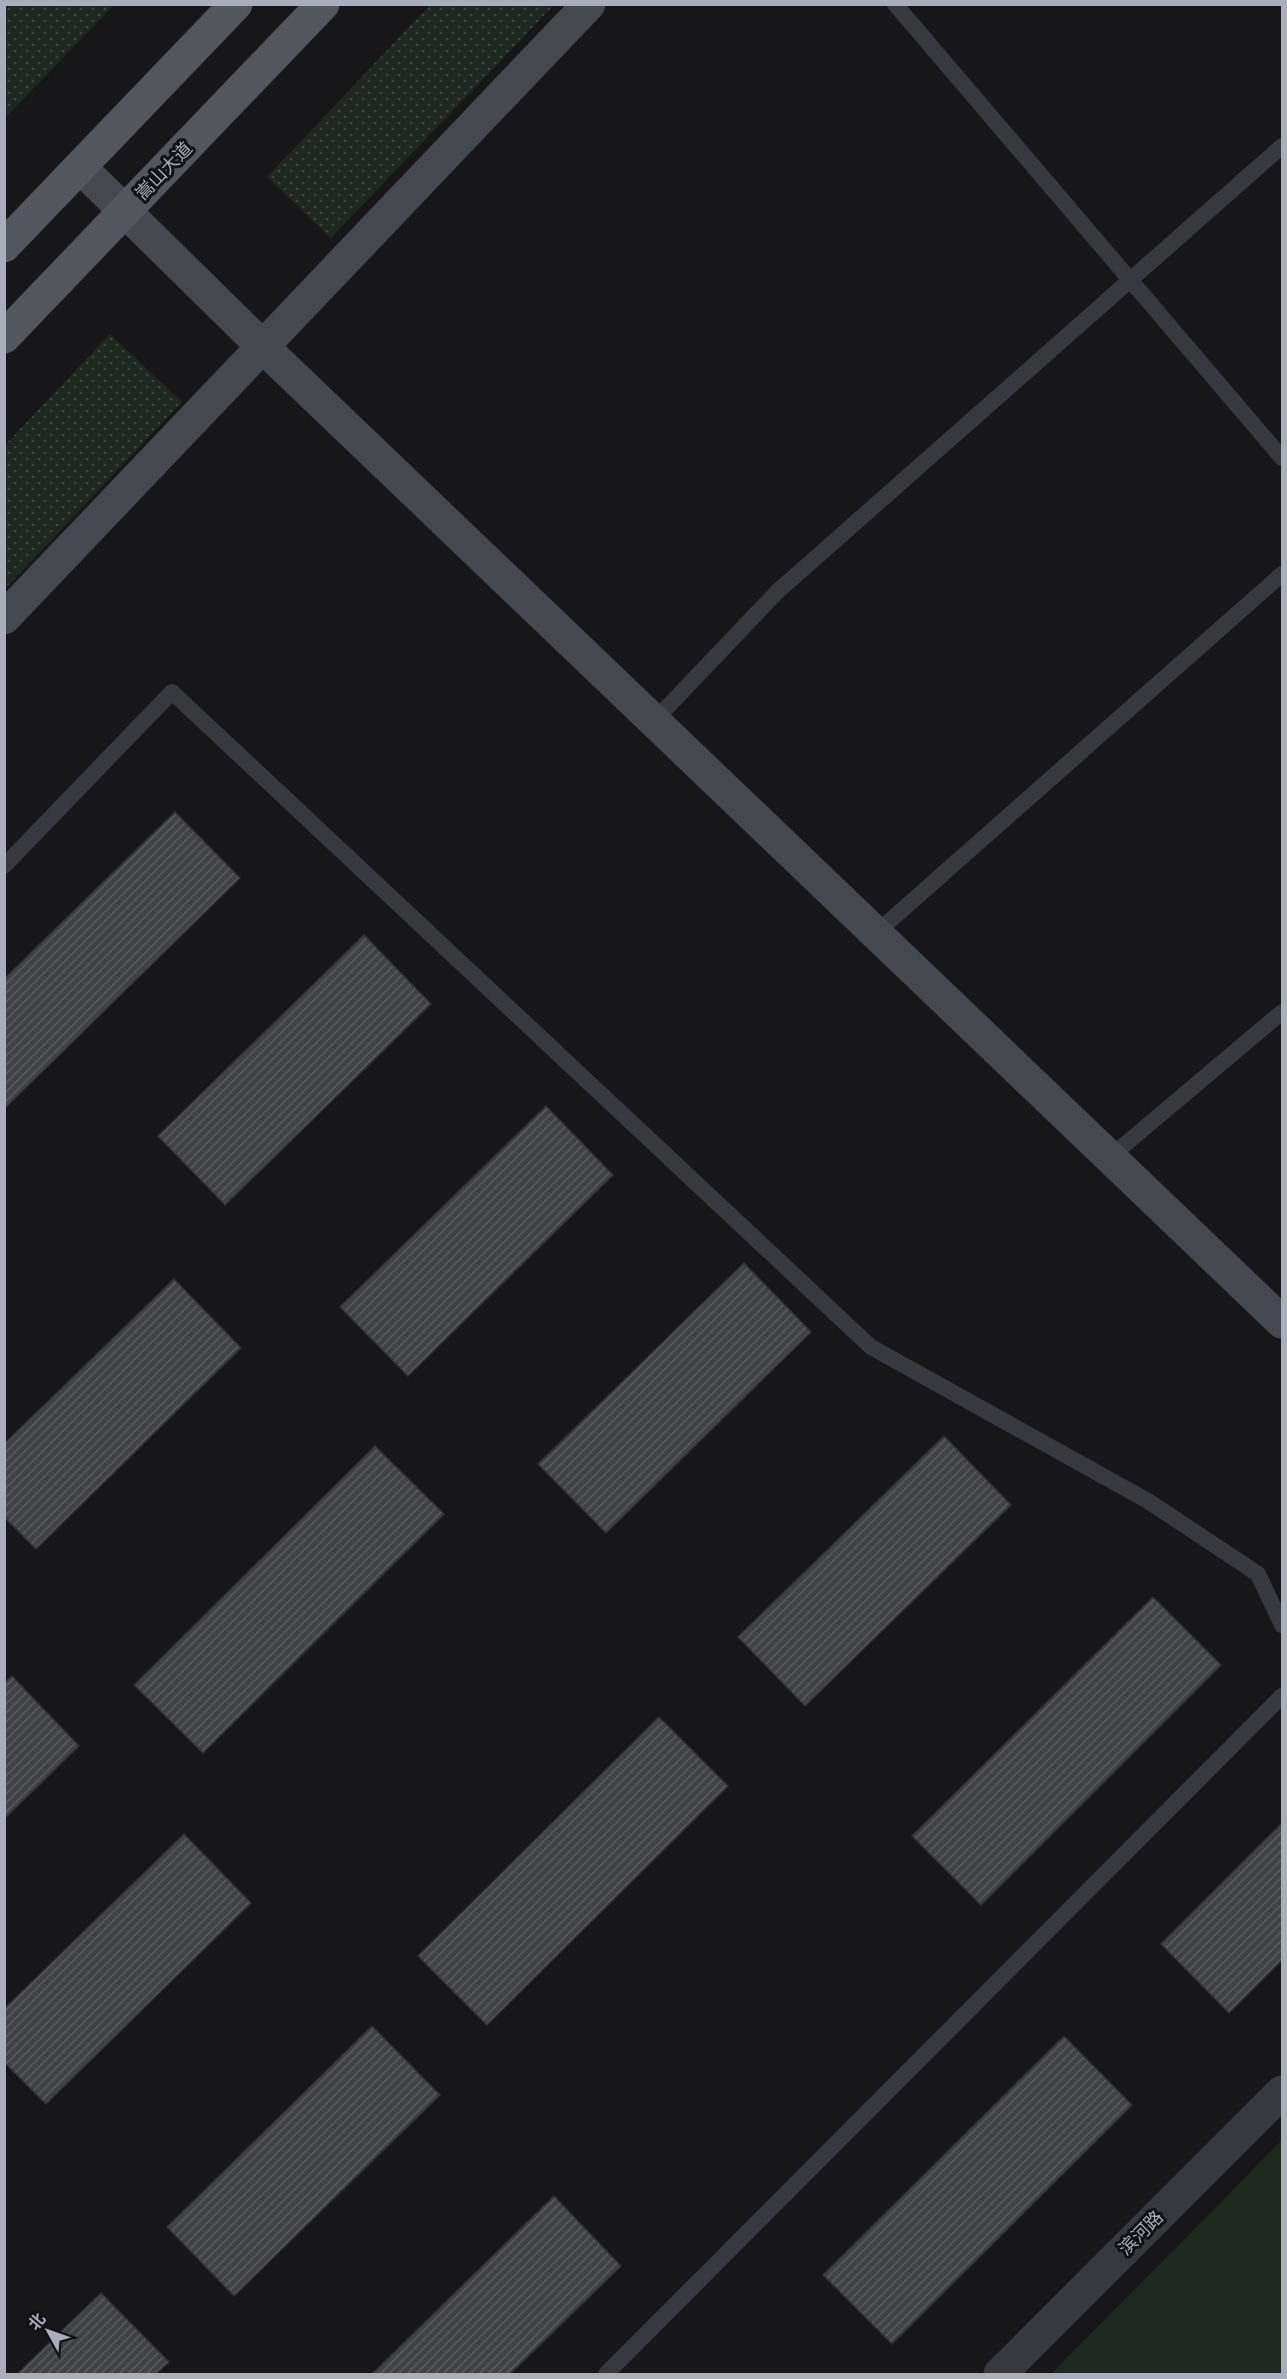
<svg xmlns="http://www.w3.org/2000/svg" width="1287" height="2379" font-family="'Varela Round','Noto Sans SC',sans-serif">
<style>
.grass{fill:url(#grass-dots)}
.park{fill:#1f2820}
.building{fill:url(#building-hatch);stroke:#313136;stroke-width:1.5}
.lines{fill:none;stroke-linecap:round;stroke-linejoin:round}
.service{stroke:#38393f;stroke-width:16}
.tertiary{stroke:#38393f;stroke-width:33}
.secondary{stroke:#46484f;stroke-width:33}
.primary{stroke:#54565e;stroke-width:33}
.labels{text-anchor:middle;stroke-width:6;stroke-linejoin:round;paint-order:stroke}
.street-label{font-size:18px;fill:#a9aeba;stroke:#121214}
</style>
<defs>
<pattern id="grass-dots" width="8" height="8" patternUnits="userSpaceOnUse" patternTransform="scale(1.5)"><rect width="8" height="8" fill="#1f2820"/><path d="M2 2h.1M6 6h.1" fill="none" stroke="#3d453e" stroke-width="1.8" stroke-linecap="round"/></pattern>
<pattern id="building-hatch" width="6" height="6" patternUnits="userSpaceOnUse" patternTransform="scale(1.5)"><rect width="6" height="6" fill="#414246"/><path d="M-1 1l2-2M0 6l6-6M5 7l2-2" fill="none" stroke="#5a5b5f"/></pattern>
</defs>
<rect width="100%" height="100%" fill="#171719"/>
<!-- grass -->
<path class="grass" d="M5 4 114 5 5 118 4 5Z
M430 5H554L331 238 267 177Z
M110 334 182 402 5 589V445Z"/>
<!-- park -->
<path class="park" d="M1282 2140V2374H1051Z"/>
<!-- building -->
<path class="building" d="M175 812 240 878 4 1109V979Z
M364 935 431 1004 225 1205 158 1136Z
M546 1106 613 1175 408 1376 340 1307Z
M744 1263 811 1332 606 1533 538 1464Z
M174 1279 241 1348 36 1549 4 1517V1444Z
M944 1436 1011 1505 805 1706 738 1637Z
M375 1446 444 1514 203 1753 134 1685Z
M1153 1597 1221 1665 981 1905 912 1836Z
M12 1676 79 1746 4 1819V1683Z
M659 1717 728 1786 487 2025 418 1956Z
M1282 1823V1960L1229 2013 1161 1944Z
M184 1834 251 1903 46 2104 4 2062V2009Z
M372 2026 440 2095 234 2296 167 2227Z
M1064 2036 1132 2105 892 2344 823 2275Z
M554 2196 621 2266 510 2374H372Z
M101 2293 169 2362 156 2374H17Z"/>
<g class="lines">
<!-- service -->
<path class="service" d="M895 4 1282 458
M654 721 778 591 1282 146
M4 866 172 692 871 1347 1148 1501 1258 1574 1282 1625
M876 933 1282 574
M1110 1157 1282 1012
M606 2374 1282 1696"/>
<!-- tertiary -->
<path class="tertiary" d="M1000 2374 1282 2092"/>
<!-- secondary -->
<path class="secondary" d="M80 167 263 347 1282 1322
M4 618 589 4"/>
<!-- primary -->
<path class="primary" d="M4 246 236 4
M4 337 323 4"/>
</g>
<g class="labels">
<!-- street labels -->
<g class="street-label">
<text transform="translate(164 171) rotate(-46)" y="6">嵩山大道</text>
<text transform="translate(1141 2233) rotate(-45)" y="6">滨河路</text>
</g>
</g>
<!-- border -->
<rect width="1287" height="2379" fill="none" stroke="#a9aeba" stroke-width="12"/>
<!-- north arrow -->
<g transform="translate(48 2331) rotate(310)" stroke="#121214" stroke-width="4.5" paint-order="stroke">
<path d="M0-4.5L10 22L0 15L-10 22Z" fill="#a9aeba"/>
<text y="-9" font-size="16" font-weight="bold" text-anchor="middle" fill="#a9aeba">北</text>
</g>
</svg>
